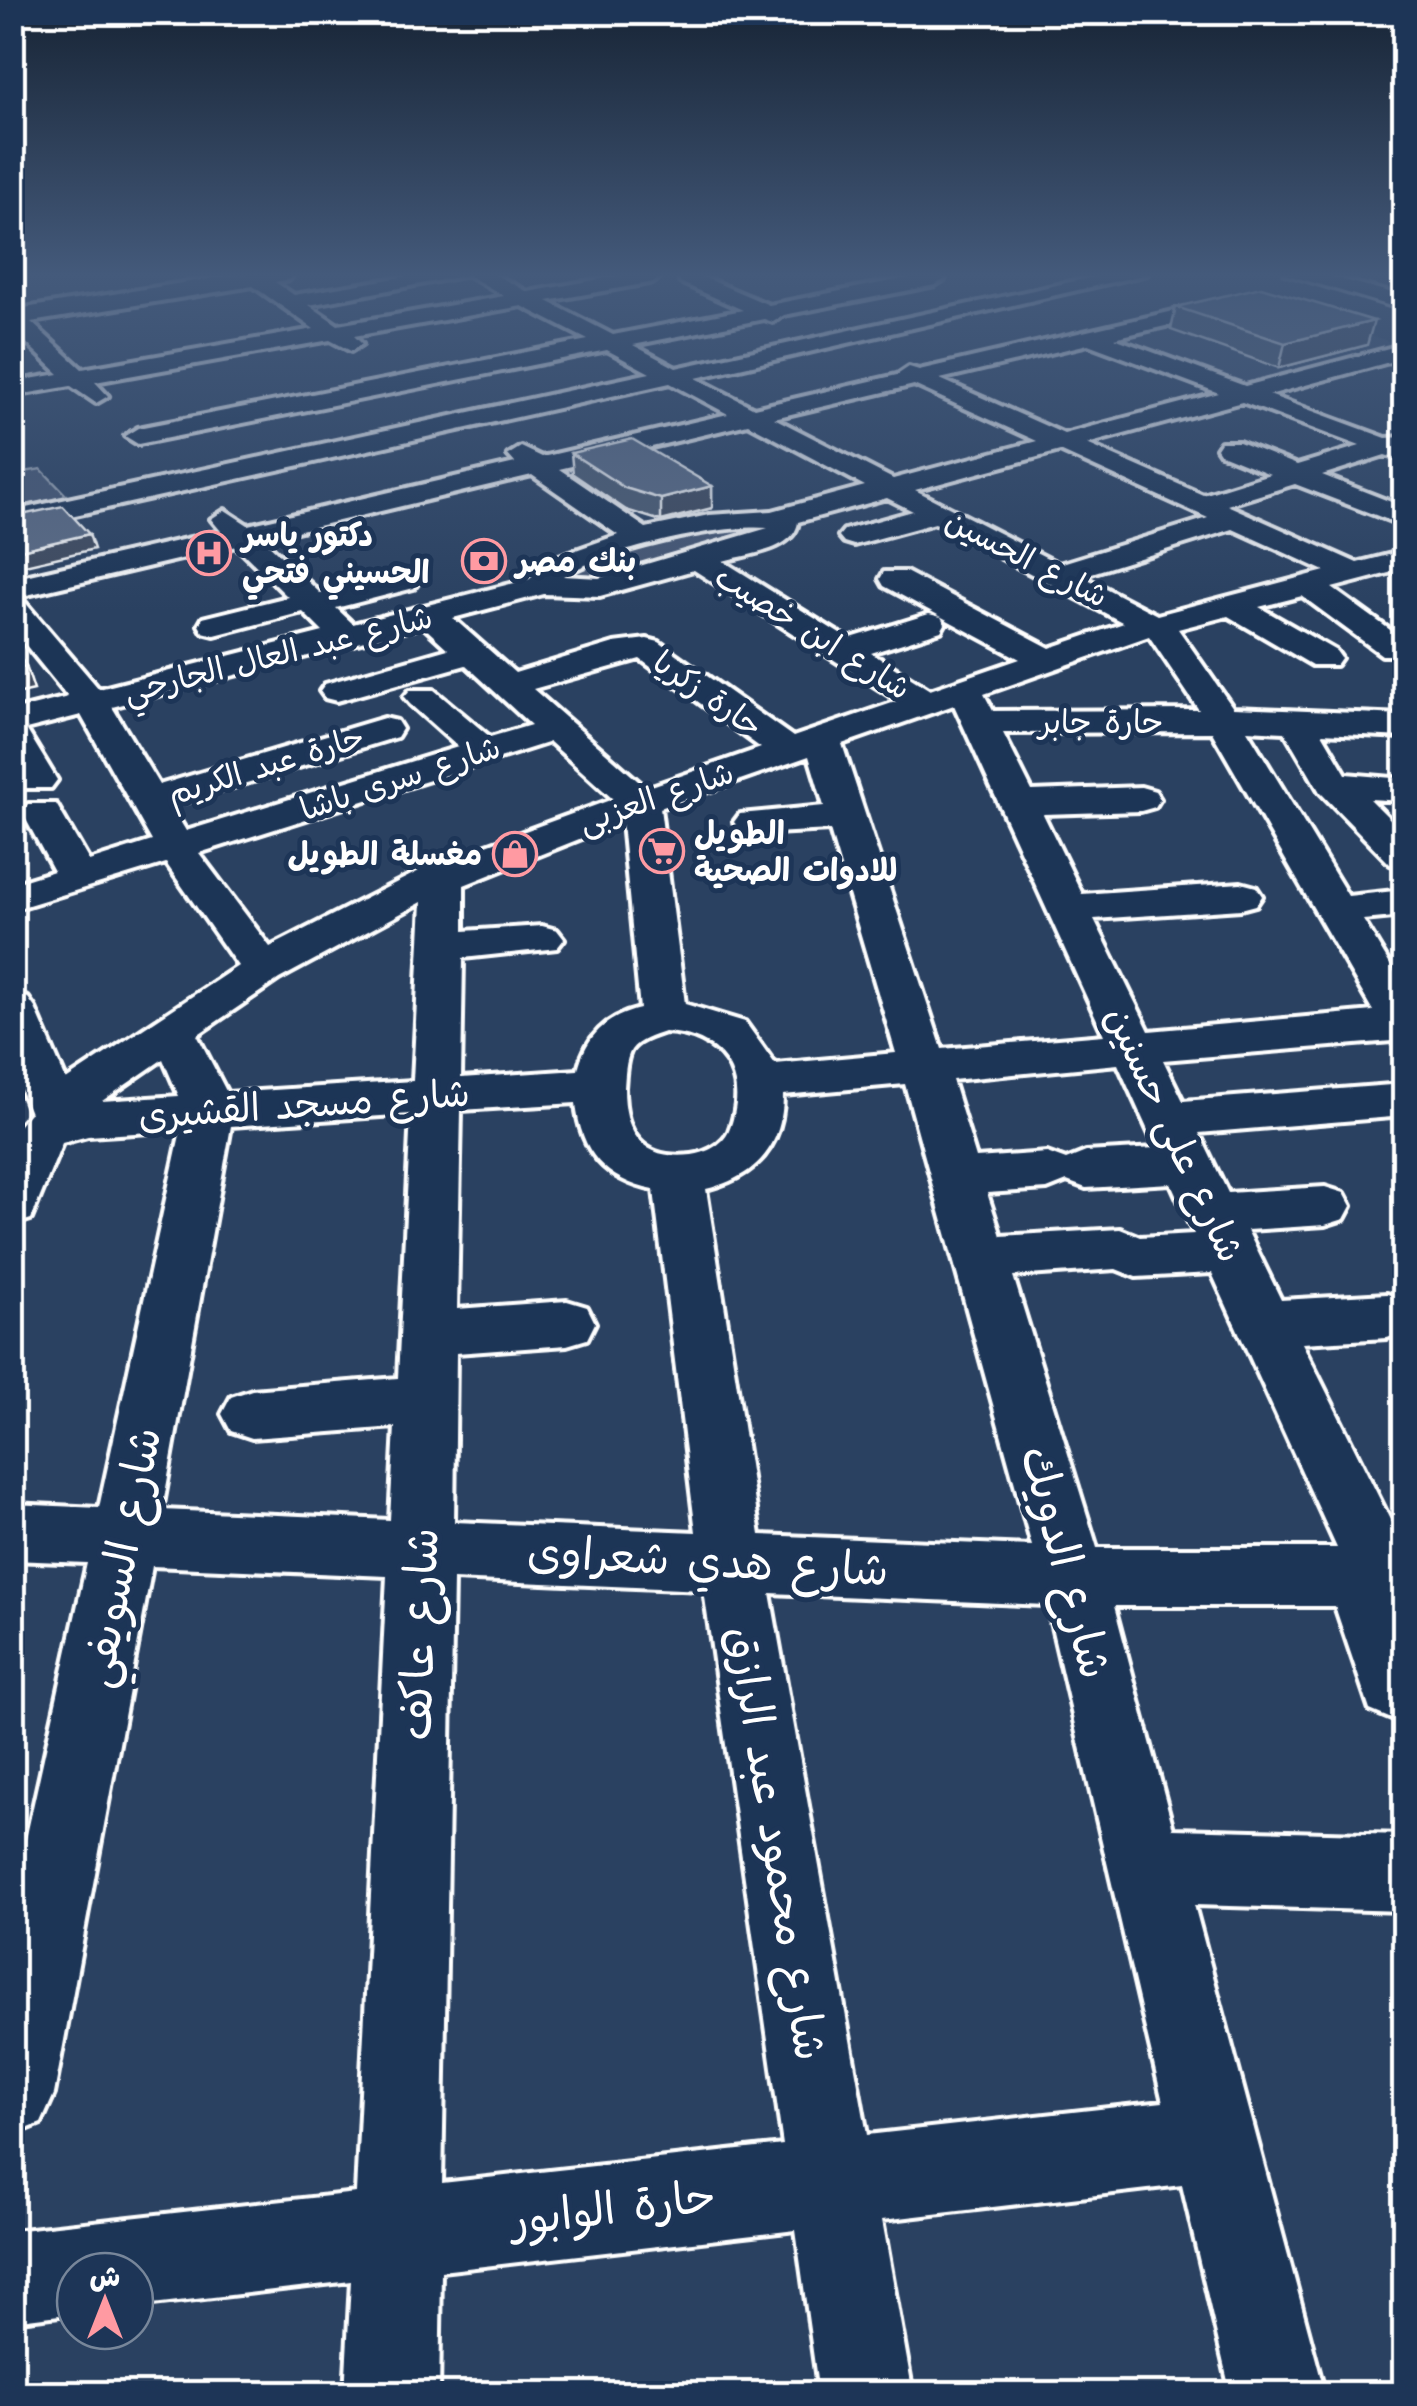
<svg xmlns="http://www.w3.org/2000/svg" width="1417" height="2406" font-family="'Architects Daughter','Playpen Sans Arabic',sans-serif">
<style>
.built{fill:#394e6c}
.green{fill:#465975;stroke:#a2acba;stroke-width:2.5}
.lines{fill:none;stroke-linecap:round;stroke-linejoin:round}
.minor-casing{stroke:#fff;stroke-width:8}
.primary-casing{stroke:#fff;stroke-width:7}
.minor{fill:#1d3557;fill-rule:evenodd}
.primary{fill:#1d3557;fill-rule:evenodd}
.wall{fill:#4e5d73;stroke:#fff;stroke-width:2.5}
.shaded-wall{fill:#404c5e;stroke:#fff;stroke-width:2.5}
.building{fill:#5b6c86;stroke:#fff;stroke-width:2.5}
.labels{text-anchor:middle;stroke-width:10;stroke-linejoin:round;paint-order:stroke}
.far-poi-label{font-size:32px;font-weight:bold;fill:#fff;stroke:#1d3557;text-anchor:start}
.far-street-label{font-size:32px;fill:#fff;stroke:#1d3557}
.street-label{font-size:38px;fill:#fff;stroke:#1d3557}
.near-street-label{font-size:45px;fill:#fff;stroke:#1d3557}
</style>
<rect width="100%" height="100%" fill="#2a4161"/>
<filter id="ink" filterUnits="userSpaceOnUse"><feTurbulence type="fractalNoise" baseFrequency=".01" numOctaves="2"/><feDisplacementMap in="SourceGraphic" scale="20" xChannelSelector="R" yChannelSelector="G"/><feConvolveMatrix kernelMatrix="1 2 1 2 8 2 1 2 1" color-interpolation-filters="sRGB"/></filter>
<g filter="url(#ink)">
<!-- built -->
<path class="built" d="M1252 299 1404 346V350L1243 393 1094 338Z"/>
<!-- green -->
<path class="green" d="M41 469 67 496 18 507 13 500V474Z
M741 519 777 526 584 585 556 573 566 566Z"/>
<g class="lines">
<defs>
<path id="minor" d="M239 274H293L290 279 275 282 294 295 420 274H494L528 292 628 274H663L654 282 547 301 613 335 743 310 680 282 679 274H696L769 305 927 274 945 279 935 285 784 315 773 322 764 319 633 345 676 368 1107 274H1147L696 378 754 408 897 375 909 367 919 370 1243 295 1251 296V306L1114 338 1245 386 1404 344V358L1269 395 1386 438 1404 437V461L1385 455 1322 475 1404 507V526L1295 484 1227 505 1357 563 1404 551V569L1332 588 1404 640V655H1382L1302 596 1259 607 1336 651 1341 658 1336 665H1312L1228 616 1178 629 1233 708 1404 715V737L1322 733 1346 774 1404 779V801L1370 799 1404 833V867L1390 864 1320 792 1285 732 1247 730 1348 896 1404 890V916L1363 920 1404 988V1040L1163 1060 1183 1101 1404 1084V1116L1199 1133 1228 1193 1325 1187 1344 1193 1351 1206 1344 1219 1325 1225 1247 1230 1281 1300 1387 1294 1404 1300V1332L1387 1338 1302 1343 1404 1548V1716L1394 1720 1370 1710 1335 1606H1114L1173 1829 1404 1835V1911L1194 1905 1325 2394H1231L1182 2185 882 2220 913 2394H819L796 2230 441 2271 439 2394H345L351 2281 135 2306V2271H75V2313L12 2321V2231L356 2193 387 1576 152 1566 54 2094 41 2123 12 2135V1903L87 1563 12 1560V1504L99 1508 181 1130 88 1136 62 1143 31 1219 12 1225 14 1132 30 1113 12 1067V994L28 998 35 1008 66 1080 238 966 166 863 12 910V884L54 871 22 812 28 804H56L89 861 152 841 81 715 26 729 57 780 51 788H25L12 768V711L68 697 12 628V579L221 531 211 519 225 510 248 525 515 463 508 455 521 447 542 457 728 414 670 383 12 529V511L650 373 607 350 138 444 125 436 138 428 588 340 522 306 354 336 362 344 351 351 330 340 95 382 108 396 96 403 71 386 12 396V382L59 374 12 329V310ZM468 275 504 296 338 325 309 305ZM253 286 314 329 82 369 31 322ZM1088 344 1219 393 1064 434 940 379ZM914 385 1037 441 893 479 774 418ZM1242 402 1360 446 1297 465 1239 442H1221L1217 448 1221 454 1270 474 1203 495 1087 444ZM748 424 865 486 772 511 709 515 646 528 559 469ZM1060 451 1208 518 1059 564 915 490ZM532 475 618 535 545 561 530 579 353 624 336 608 414 588 419 581 414 574 403 572 320 593 263 539ZM887 498 913 511 844 530 839 536 844 542 854 545 935 523 1124 623 1050 648 906 572H884L880 579 884 586 1020 659 930 690 871 653 941 631 945 624 941 617 929 614 848 639 723 561C747 554 794 551 798 522ZM768 528 599 578 563 576C604 551 721 523 768 528ZM1233 529 1325 571 1157 615 1082 576ZM236 546 288 597 203 618 199 625 203 632 215 635 303 612 323 632 99 689 23 600 14 598ZM694 570 898 701 793 737 659 642 647 639 614 643 515 673 453 618 544 594 600 596ZM423 626 448 649 325 684 320 691 325 698 337 701 466 665 531 725 490 737 434 690H410L404 697 410 704 458 747 186 831 171 806 397 737 402 729 397 721 384 718 159 785 112 707ZM1149 636 1199 710 993 711 984 694ZM640 659 761 748 646 788 533 689ZM954 705 1104 1035 942 1049 842 744ZM1212 732 1373 1011 1149 1031 1094 919 1241 909 1256 905 1262 896 1256 887 1241 883 1082 894 1043 814 1141 811 1155 807 1160 799 1155 791 1141 787 1032 791 1003 733ZM550 742 613 799 429 866 270 947 199 853ZM809 756 824 806 740 814 734 822 740 830 754 834 830 830 896 1053 775 1064 745 1022 685 1004 660 808ZM622 822 640 1009C606 1017 586 1036 578 1070L461 1078 463 958 557 948 564 939 557 930 542 926 464 931V885ZM422 902 413 1081 227 1093 197 1035 279 979ZM664 1032C722 1034 751 1076 729 1131 723 1145 706 1153 692 1155 643 1161 624 1134 624 1088 625 1076 625 1060 631 1050 638 1040 653 1036 664 1032ZM163 1059 179 1096 102 1101ZM1118 1064 1156 1148 1086 1152 1066 1160 1047 1153 976 1158 952 1080ZM905 1084 1032 1546 760 1535 706 1189C755 1177 783 1147 783 1095ZM576 1103C581 1152 605 1180 654 1190L696 1532 454 1522 456 1353 567 1345 587 1339 595 1323 587 1307 567 1301 457 1309 461 1110ZM411 1114 398 1378 252 1390 231 1397 222 1414 231 1431 252 1438 395 1427 390 1520 162 1510 231 1126ZM1067 1181 1086 1188 1171 1183 1194 1234 1140 1237 1120 1229 1001 1236 987 1193 1047 1189ZM1116 1269 1136 1277 1212 1273 1337 1548H1097L1013 1276ZM453 1579 704 1590 783 2145 442 2183ZM770 1593 1047 1605 1163 2102 867 2135Z"/>
<path id="primary" d="M1285 274H1322L1404 296V310Z"/>
</defs>
<!-- minor casing -->
<use href="#minor" class="minor-casing"/>
<!-- primary casing -->
<use href="#primary" class="primary-casing"/>
<!-- minor -->
<use href="#minor" class="minor"/>
<!-- primary -->
<use href="#primary" class="primary"/>
</g>
<!-- wall -->
<path class="wall" d="M1176 307 1367 345 1279 368 1171 330Z
M571 453 712 486V508L661 521 626 510 573 474Z"/>
<!-- shaded-wall -->
<path class="shaded-wall" d="M1374 321 1367 345 1279 368 1285 343Z
M712 486V508L661 521V499Z
M89 534 94 549 12 568V552Z
M26 666 34 690 12 695V669Z"/>
<!-- building -->
<path class="building" d="M1261 287 1374 321 1285 343 1176 307Z
M632 439 712 486 661 499 625 488 571 453Z
M63 506 89 534 12 552V517Z
M12 646 26 666 12 669Z"/>
</g>
<!-- sky -->
<linearGradient id="sky" x2="0" y2="1"><stop stop-color="#172435"/><stop offset="0.45" stop-color="#445a7b"/><stop offset="1" stop-color="#445a7b" stop-opacity="0"/></linearGradient>
<rect width="1417" height="611" fill="url(#sky)"/>
<!-- icons -->
<defs>
<symbol id="hospital-ring" viewBox="-11 -11 22 22"><circle r="9.5" fill="#1d3557" stroke="#ff9aa2" stroke-width="1.5"/><path d="M-5-5h3v3.5h4V-5h3V5h-3V1.5h-4V5h-3Z" fill="#ff9aa2"/></symbol>
<symbol id="bank-ring" viewBox="-11 -11 22 22"><circle r="9.5" fill="#1d3557" stroke="#ff9aa2" stroke-width="1.5"/><path d="M-6-4H6V4H-6ZM0-2.3a2.3 2.3 0 1 0 0 4.6a2.3 2.3 0 1 0 0-4.6Z" fill="#ff9aa2"/></symbol>
<symbol id="supermarket-ring" viewBox="-11 -11 22 22"><circle r="9.5" fill="#1d3557" stroke="#ff9aa2" stroke-width="1.5"/><path d="M-6-5.5h2.5l.6 2H6L4.5 2H-2.5L-4.4-4H-6ZM-1.5 3.2a1.3 1.3 0 1 0 .1 0ZM3 3.2a1.3 1.3 0 1 0 .1 0Z" fill="#ff9aa2"/></symbol>
<symbol id="shop-ring" viewBox="-11 -11 22 22"><circle r="9.5" fill="#1d3557" stroke="#ff9aa2" stroke-width="1.5"/><path d="M-5-2.5h2.3a2.7 3.5 0 0 1 5.4 0H5L5.5 6h-11ZM-1.5-2.5h3a1.5 2.3 0 0 0-3 0Z" fill="#ff9aa2"/></symbol>
</defs>
<g fill-rule="evenodd">
<use href="#hospital-ring" x="184" y="528" width="50" height="50"/>
<use href="#bank-ring" x="459" y="536" width="50" height="50"/>
<use href="#supermarket-ring" x="637" y="826" width="50" height="50"/>
<use href="#shop-ring" x="490" y="829" width="50" height="50"/>
</g>
<g class="labels">
<!-- far-poi labels -->
<g class="far-poi-label">
<text x="242" y="546">دكتور ياسر<tspan x="242" dy="37">الحسيني فتحي</tspan></text>
<text x="516" y="572">بنك مصر</text>
<text x="694" y="844">الطويل<tspan x="694" dy="37">للادوات الصحية</tspan></text>
<text x="482" y="865" text-anchor="end">مغسلة الطويل</text>
</g>
<!-- far-street labels -->
<g class="far-street-label">
<text transform="translate(1027 558) rotate(27)" y="11">شارع الحسين</text>
<text transform="translate(813 632) rotate(32)" y="11">شارع ابن خصيب</text>
<text transform="translate(278 654) rotate(-14)" y="11">شارع عبد العال الجارحي</text>
<text transform="translate(708 694) rotate(35)" y="11">حارة زكريا</text>
<text x="1101" y="733">حارة جابر</text>
<text transform="translate(266 765) rotate(-17)" y="11">حارة عبد الكريم</text>
<text transform="translate(400 778) rotate(-18)" y="11">شارع سرى باشا</text>
<text transform="translate(656 797) rotate(-19)" y="11">شارع العزبى</text>
</g>
<!-- street labels -->
<g class="street-label">
<text transform="translate(304 1104) rotate(-4)" y="13">شارع مسجد القشيرى</text>
<text transform="translate(1175 1134) rotate(65)" y="13">شارع على حسنين</text>
</g>
<!-- near-street labels -->
<g class="near-street-label">
<text transform="translate(120 1557) rotate(-79)" y="16">شارع السويفي</text>
<text transform="translate(708 1560) rotate(3)" y="16">شارع هدي شعراوى</text>
<text transform="translate(1067 1562) rotate(75)" y="16">شارع الدويك</text>
<text transform="translate(418 1634) rotate(-88)" y="16">شارع عاكف</text>
<text transform="translate(778 1843) rotate(81)" y="16">شارع محمود عبد الرازق</text>
<text transform="translate(613 2207) rotate(-7)" y="16">حارة الوابور</text>
</g>
</g>
<!-- margin -->
<rect width="1417" height="2406" fill="none" stroke="#1d3557" stroke-width="50"/>
<rect x="25" y="25" width="1367" height="2356" fill="none" stroke="#fff" stroke-width="4" filter="url(#ink)"/>
<!-- north arrow -->
<g transform="translate(105 2301)"><circle r="48" fill="#1d3557" stroke="#77869a" stroke-width="2.5"/>
<path d="M0-8L18 38L0 25L-18 38Z" fill="#ff9aa2"/>
<text y="-15" font-size="28" font-weight="bold" text-anchor="middle" fill="#ffffff">ش</text>
</g>
</svg>
